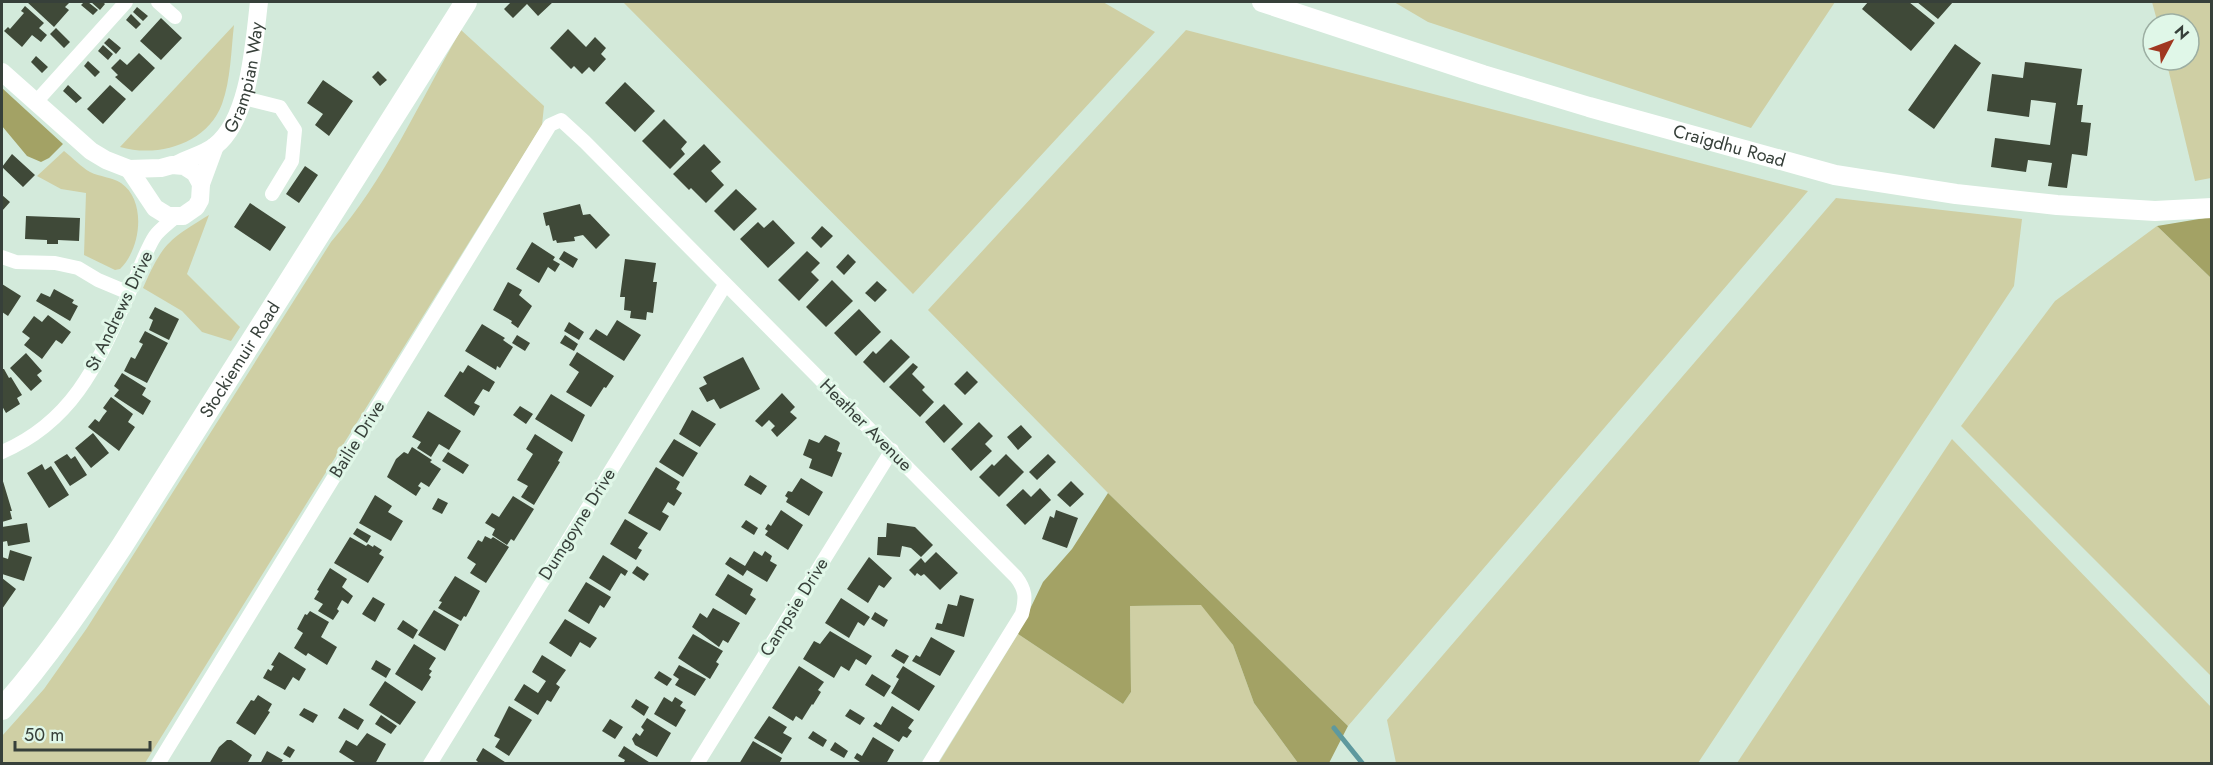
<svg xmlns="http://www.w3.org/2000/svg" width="2213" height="765" font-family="Jost,sans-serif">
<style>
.green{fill:#cfcfa4}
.forest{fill:#a3a265}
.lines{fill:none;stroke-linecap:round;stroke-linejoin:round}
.stream{stroke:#5e999e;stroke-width:5}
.building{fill:#3f4938}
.minor{stroke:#fff;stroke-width:14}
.tertiary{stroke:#fff;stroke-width:18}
.secondary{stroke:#fff;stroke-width:20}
.primary{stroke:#fff;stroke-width:22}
.labels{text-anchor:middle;stroke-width:6;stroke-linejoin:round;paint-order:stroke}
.street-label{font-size:18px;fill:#37403a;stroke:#e0f7e8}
</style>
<rect width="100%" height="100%" fill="#d3eadb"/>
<!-- green -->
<path class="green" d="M623 2H1103L1155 32 913 294Z
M1394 2H1835L1751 128 1428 22Z
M2152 2H2211V178L2195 181 2166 60H2189V24H2158Z
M234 25C231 50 231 79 222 104 207 144 158 158 120 147Z
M461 30 544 106 542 125 145 763 2 764V736L44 689 87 628 331 242C386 179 419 102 461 30Z
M1186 30 1808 191 1348 726 1108 493 928 310Z
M64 151C73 158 81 167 90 172 100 177 112 177 121 183 147 201 141 249 120 269L115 270 84 255 86 193 61 189 37 176Z
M1836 198 2022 219 2014 286 1698 763H1396L1387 720Z
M209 215 187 274 240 327 231 341 202 332 182 311 143 288C163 243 168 240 209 215Z
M2157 226 2211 278V676L1961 426 2055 301Z
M1952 439 2211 707V763H1737Z
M1202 605 1233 645 1254 703 1298 763 938 764 1018 634 1123 704 1131 692 1130 606Z"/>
<!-- forest -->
<path class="forest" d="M2 88 63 144 49 158 41 162 27 156 2 126Z
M2211 217V278L2157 226Z
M1108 493 1348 726 1329 763H1298L1254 703 1233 645 1201 605 1130 606 1131 692 1123 704 1018 634 1043 582 1072 549Z"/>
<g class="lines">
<!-- stream -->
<path class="stream" d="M1334 728 1363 764"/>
</g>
<!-- building -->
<path class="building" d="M27 2H70L65 7 69 10 54 27Z
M84 2H88L98 10 93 15 81 5Z
M91 2H103L105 4 100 10Z
M511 2H553L538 16 527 4 513 18 504 9Z
M1868 2H1909L1935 23 1911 51 1862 9Z
M1917 2H1953L1938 19Z
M25 6 44 23 39 28 47 35 41 42 32 35 22 47 4 31 8 27 10 29 24 13 21 11Z
M137 7 148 16 143 21 133 12Z
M131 14 141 24 136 29 126 20Z
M161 18 182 38 161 60 140 41Z
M56 28 70 42 64 48 50 34Z
M568 29 586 47 595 37 606 48 601 54 606 59 594 72 589 67 582 74 574 66 571 69 550 48Z
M109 38 121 48 116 54 104 43Z
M1955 44 1981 63 1934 129 1908 110Z
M103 45 113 54 108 60 98 51Z
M139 53 155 68 132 92 115 77 118 75 111 68 120 59 127 65Z
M36 56 48 67 42 73 31 62Z
M88 61 100 72 95 77 84 66Z
M2025 62 2082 69 2077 105H2083L2081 122 2091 123 2087 156 2072 154 2067 188 2048 186 2052 163 2028 160 2026 172 1991 167 1995 138 2050 145 2056 103 2031 100 2029 117 1987 111 1992 74 2023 78Z
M378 71 387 80 380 86 372 77Z
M323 80 353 101 329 136 315 125 323 114 307 103Z
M625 82 655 111 635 132 605 103Z
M68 85 82 98 76 103 63 91Z
M110 85 126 99 103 124 87 109Z
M664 119 687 142 681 149 685 154 670 169 642 141Z
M704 144 721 162 711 171 724 185 706 203 691 188 689 190 673 174Z
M12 154 35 175 23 187 2 167Z
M305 166 318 175 299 203 286 194Z
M736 189 757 209 734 231 714 211Z
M2 195 10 202 2 211Z
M250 203 286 227 270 251 234 227Z
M580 204 583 215 590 214 610 235 596 249 583 235 574 237 575 241 557 243 556 240 553 241 549 225 546 226 543 213Z
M26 216 80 218 79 241 58 240V244H47V240L25 239Z
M773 220 795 243 768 268 740 239 758 222 764 228Z
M822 226 833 236 821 248 811 238Z
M532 242 555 257 553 260 560 264 555 272 548 267 539 283 516 269Z
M564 251 578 259 573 268 559 259Z
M807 251 820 263 811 272 819 280 799 301 778 280Z
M848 254 856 262 844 275 836 267Z
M625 259 656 263 653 282H657L653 313 647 312 646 320 630 318 631 311 624 310 625 297H620Z
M832 280 853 301 826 327 806 307Z
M877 281 887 290 875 302 865 293Z
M508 282 522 290 519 295 532 306 518 328 511 323 512 321 493 310Z
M2 284 21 296 8 316 2 312Z
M54 289 74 300 72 303 78 306 70 321 36 301 41 293 50 297Z
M155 307 179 319 169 340 149 330 153 320 149 318Z
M859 309 881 332 856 356 834 333Z
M48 315 71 332 62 344 56 340 42 359 24 345 30 338 22 332 34 316 42 322Z
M617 320 641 335 624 361 589 339 596 329 607 336Z
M569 322 584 332 579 340 564 331Z
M482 324 505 338 503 340 513 347 500 368 497 366 496 370 465 351Z
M145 331 168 343 147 383 124 371 131 357 135 359 143 344 139 342Z
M517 335 530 343 525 351 512 343Z
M565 335 578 344 574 351 560 343Z
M891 339 910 357 884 383 863 362 873 351 876 354Z
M577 352 614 376 606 388 604 387 591 407 566 392 579 372 569 365Z
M26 353 42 371 37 375 42 381 31 391 10 368Z
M743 357 760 389 720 409 714 399 707 402 699 388 707 384 703 377Z
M913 363 918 367 912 374 925 387 922 390 934 402 920 417 889 387Z
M468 365 495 382 489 392 483 389 474 403 480 406 474 416 444 396 460 371 463 373Z
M2 369H4L9 378 11 377 22 395 17 398 20 404 6 413 2 406Z
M967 371 978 382 965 395 954 384Z
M122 373 146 388 142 395 151 401 143 415 114 396 119 390 114 386Z
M782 393 795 407 790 412 797 418 777 437 771 430 775 426 769 420 762 427 755 421Z
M551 394 585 415 572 442 535 419Z
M111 397 133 414 128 422 135 427 119 451 88 427 95 419 99 422 103 416 107 411 103 408Z
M944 404 963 424 944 443 925 422Z
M520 406 533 414 526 424 513 415Z
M692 410 716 424 700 447 679 434Z
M428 411 461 431 449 450 439 444 431 457 417 448 421 442 412 437Z
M979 422 993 436 985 444 992 451 971 471 951 449Z
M1021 425 1032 437 1018 450 1007 437Z
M93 433 109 453 91 468 75 448Z
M535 434 563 452 558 461 560 462 534 505 521 497 528 486 517 480 533 454 526 449Z
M825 435 838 441 840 443 837 451 842 453 832 477 809 468 812 459 803 455 809 439 819 443Z
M674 439 698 453 683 477 659 462Z
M412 447 432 460 430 462 441 469 429 487 421 482 418 486 421 488 416 496 387 477 396 459 404 452 408 454Z
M448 452 469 465 463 474 442 461Z
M67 454 71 459 75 456 87 475 70 486 54 462Z
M1006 454 1024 472 999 497 979 477 992 464 994 466Z
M1048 454 1056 462 1037 480 1029 472Z
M42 464 45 470 51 466 69 495 49 508 27 473Z
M656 467 680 482 676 489 682 493 674 506 668 502 662 512 669 516 660 531 628 513Z
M750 475 767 486 761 495 744 485Z
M2 478 12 511H10L12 519 2 522Z
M801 478 823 492 809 516 786 502 788 498 785 496 788 491 792 492Z
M1071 481 1084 494 1070 507 1057 495Z
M1040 488 1051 500 1025 525 1006 505 1023 489 1031 497Z
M375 495 392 506 388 512 403 521 391 541 359 523Z
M513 496 534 509 514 541 511 539 507 545 492 535 495 529 485 523 492 513 499 517Z
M438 498 448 503 442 514 432 509Z
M781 510 803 525 788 550 765 535 768 531 765 529 768 524 771 526Z
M1056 510 1078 518 1067 548 1042 539 1050 516 1054 518Z
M625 519 648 533 638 548 642 550 636 560 610 544Z
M746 520 758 528 754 535 741 527Z
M27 523 30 542 8 546 7 541 2 542V527Z
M887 523 915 527 933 545 921 557 911 548 902 546 900 557 877 555 878 537H886Z
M357 528 371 536 367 543 353 534Z
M485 536 491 539 493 537 509 547 486 583 470 573 476 564 467 558 478 540 482 542Z
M350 537 366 546 368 544 373 547 374 545 382 550 379 554 384 557 368 583 334 563Z
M10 550 32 557 24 581 2 574V557L8 559Z
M754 551 762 556 765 551 772 556 770 561 777 565 767 582 747 570 743 576 725 564 730 557 745 566Z
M936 552 958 573 940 590 924 574 921 576 917 573 915 576 909 570 921 558 925 563Z
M603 555 628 571 625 576 621 573 610 591 589 578Z
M869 557 892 578 884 588 879 585 868 603 847 589Z
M637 566 649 574 644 581 632 573Z
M330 568 347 579 342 587 353 596 348 604 342 600 337 609 339 611 333 620 318 611 323 604 314 599 319 591 317 590Z
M728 574 753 589 750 595 756 599 746 615 715 595Z
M455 576 480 591 466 617 464 616 461 621 438 608 442 602 439 601Z
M2 578 16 589 2 609Z
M586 582 611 597 604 608 600 605 589 624 568 611Z
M960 595 974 599 964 637 935 629 937 623 942 624 948 604 957 606Z
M373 597 385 604 375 622 362 614Z
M841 598 870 617 864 626 858 622 849 638 825 623Z
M713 608 740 623 728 643 723 640 719 647 692 627 700 613 707 618Z
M434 610 459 625 445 651 418 635Z
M310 611 329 622 321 637 337 647 327 665 308 653 306 656 294 648 303 633 297 629 305 614 307 615Z
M875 612 888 620 884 627 871 619Z
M565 619 597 638 590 648 580 642 571 657 549 643Z
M403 620 418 630 413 639 397 629Z
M830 631 872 656 866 665 856 659 849 671 841 666 834 678 803 659 814 641 820 644Z
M693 634 723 651 716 662 719 664 710 679 678 658Z
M931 637 955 651 940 676 912 661 916 655 920 657Z
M414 644 436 658 429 669 432 671 429 675 431 677 422 691 395 674Z
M896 649 909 656 904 664 891 656Z
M279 652 306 669 299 681 293 677 285 690 263 678 268 669 271 671 274 666 271 665Z
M542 655 566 670 556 684 560 687 551 702 547 700 538 715 514 700 524 684 538 693 546 681 532 672Z
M376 660 391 669 386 678 371 669Z
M679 665 706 679 695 696 675 685 679 679 673 675Z
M799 666 824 682 818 690 821 692 813 705 812 704 802 720 796 716 793 721 772 708Z
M903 666 935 686 919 711 891 693 899 679 896 677Z
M659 671 672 679 667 686 654 678Z
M872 674 891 686 884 697 865 685Z
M385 681 416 702 400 725 369 705Z
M258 695 272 704 268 711 270 712 255 735 236 723 251 700 254 701Z
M664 697 672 702 675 697 683 702 680 706 686 710 676 727 654 714Z
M636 699 649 707 644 716 631 707Z
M509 706 532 720 509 756 495 747 500 739 494 736Z
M892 706 914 720 908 728 912 731 907 738 903 736 899 742 873 726 876 722 881 725Z
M304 708 318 715 313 723 299 715Z
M344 708 364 720 358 730 338 718Z
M850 709 865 718 860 725 845 716Z
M381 715 397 726 391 734 375 724Z
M769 716 787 727 783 733 792 738 782 754 754 738Z
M647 718 671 733 657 757 635 745 632 739 636 733 640 736 644 730 641 727Z
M610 719 623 727 615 739 602 731Z
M813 731 827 740 823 747 808 738Z
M367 733 386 744 375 764H358L339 752 346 740 357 746Z
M873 737 894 750 886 764H863L854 758 857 753 862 756Z
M227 740H231L252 755 247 764H209L219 747Z
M753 741 782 758 779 764H739Z
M835 742 848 751 844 758 830 750Z
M288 746 295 750 290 758 283 754Z
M624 746 652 764H623L625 760 618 756Z
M483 748 508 764H477L478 762 476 760Z
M267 751 283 760 280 764H260Z"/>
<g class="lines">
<!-- minor -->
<path class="minor" d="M158 2 175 17
M244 98 280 107 295 130 292 161 272 194
M35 103 126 2
M2 257 16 262 55 263 78 268 98 280 129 293
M2 452C76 420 99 360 130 291 137 276 146 249 155 236 160 229 169 223 175 217
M158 764 550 125 561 120 585 142 1016 577C1026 590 1026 598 1022 614L929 764
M430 764 725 285
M697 764 892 450"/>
<!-- tertiary -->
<g class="tertiary">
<path d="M2 72 91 151 106 160 129 169 161 168 172 165 184 166 195 173 201 184"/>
<path id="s1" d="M178 164C189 158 205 154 215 146 250 119 254 43 259 2"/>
<path d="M129 169 155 208 168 216H183L196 207 200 200 201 184 215 146"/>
</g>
<!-- secondary -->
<path class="secondary" id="s2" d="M1262 2 1483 75 1589 107 1835 175 1956 194 2057 205 2155 211 2212 208"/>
<!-- primary -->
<path class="primary" id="s3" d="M2 709C47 658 85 602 122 546L466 2"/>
</g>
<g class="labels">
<!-- street labels -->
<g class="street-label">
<text dy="6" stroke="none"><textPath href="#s1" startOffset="118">Grampian Way</textPath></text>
<text dy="6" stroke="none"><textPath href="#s2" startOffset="489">Craigdhu Road</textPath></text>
<text transform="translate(119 311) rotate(-64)" y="6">St Andrews Drive</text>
<text dy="6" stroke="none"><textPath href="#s3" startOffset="423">Stockiemuir Road</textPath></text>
<text transform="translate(866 425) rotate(45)" y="6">Heather Avenue</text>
<text transform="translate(357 439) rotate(-58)" y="6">Bailie Drive</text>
<text transform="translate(577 524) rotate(-58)" y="6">Dumgoyne Drive</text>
<text transform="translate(794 607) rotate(-58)" y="6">Campsie Drive</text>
</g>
</g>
<!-- border -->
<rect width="2213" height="765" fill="none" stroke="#37403a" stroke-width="6"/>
<!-- north arrow -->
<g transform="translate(2171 42) rotate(49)"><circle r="28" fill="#e0f7e8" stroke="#9caea2" stroke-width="1.5"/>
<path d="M0-4.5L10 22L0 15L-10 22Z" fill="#a03720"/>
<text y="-9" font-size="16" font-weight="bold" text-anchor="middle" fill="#37403a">N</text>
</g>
<!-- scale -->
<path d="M15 741v9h135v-9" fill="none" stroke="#37403a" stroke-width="3"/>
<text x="24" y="741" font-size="18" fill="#37403a" stroke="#e0f7e8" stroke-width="4.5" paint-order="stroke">50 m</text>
</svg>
